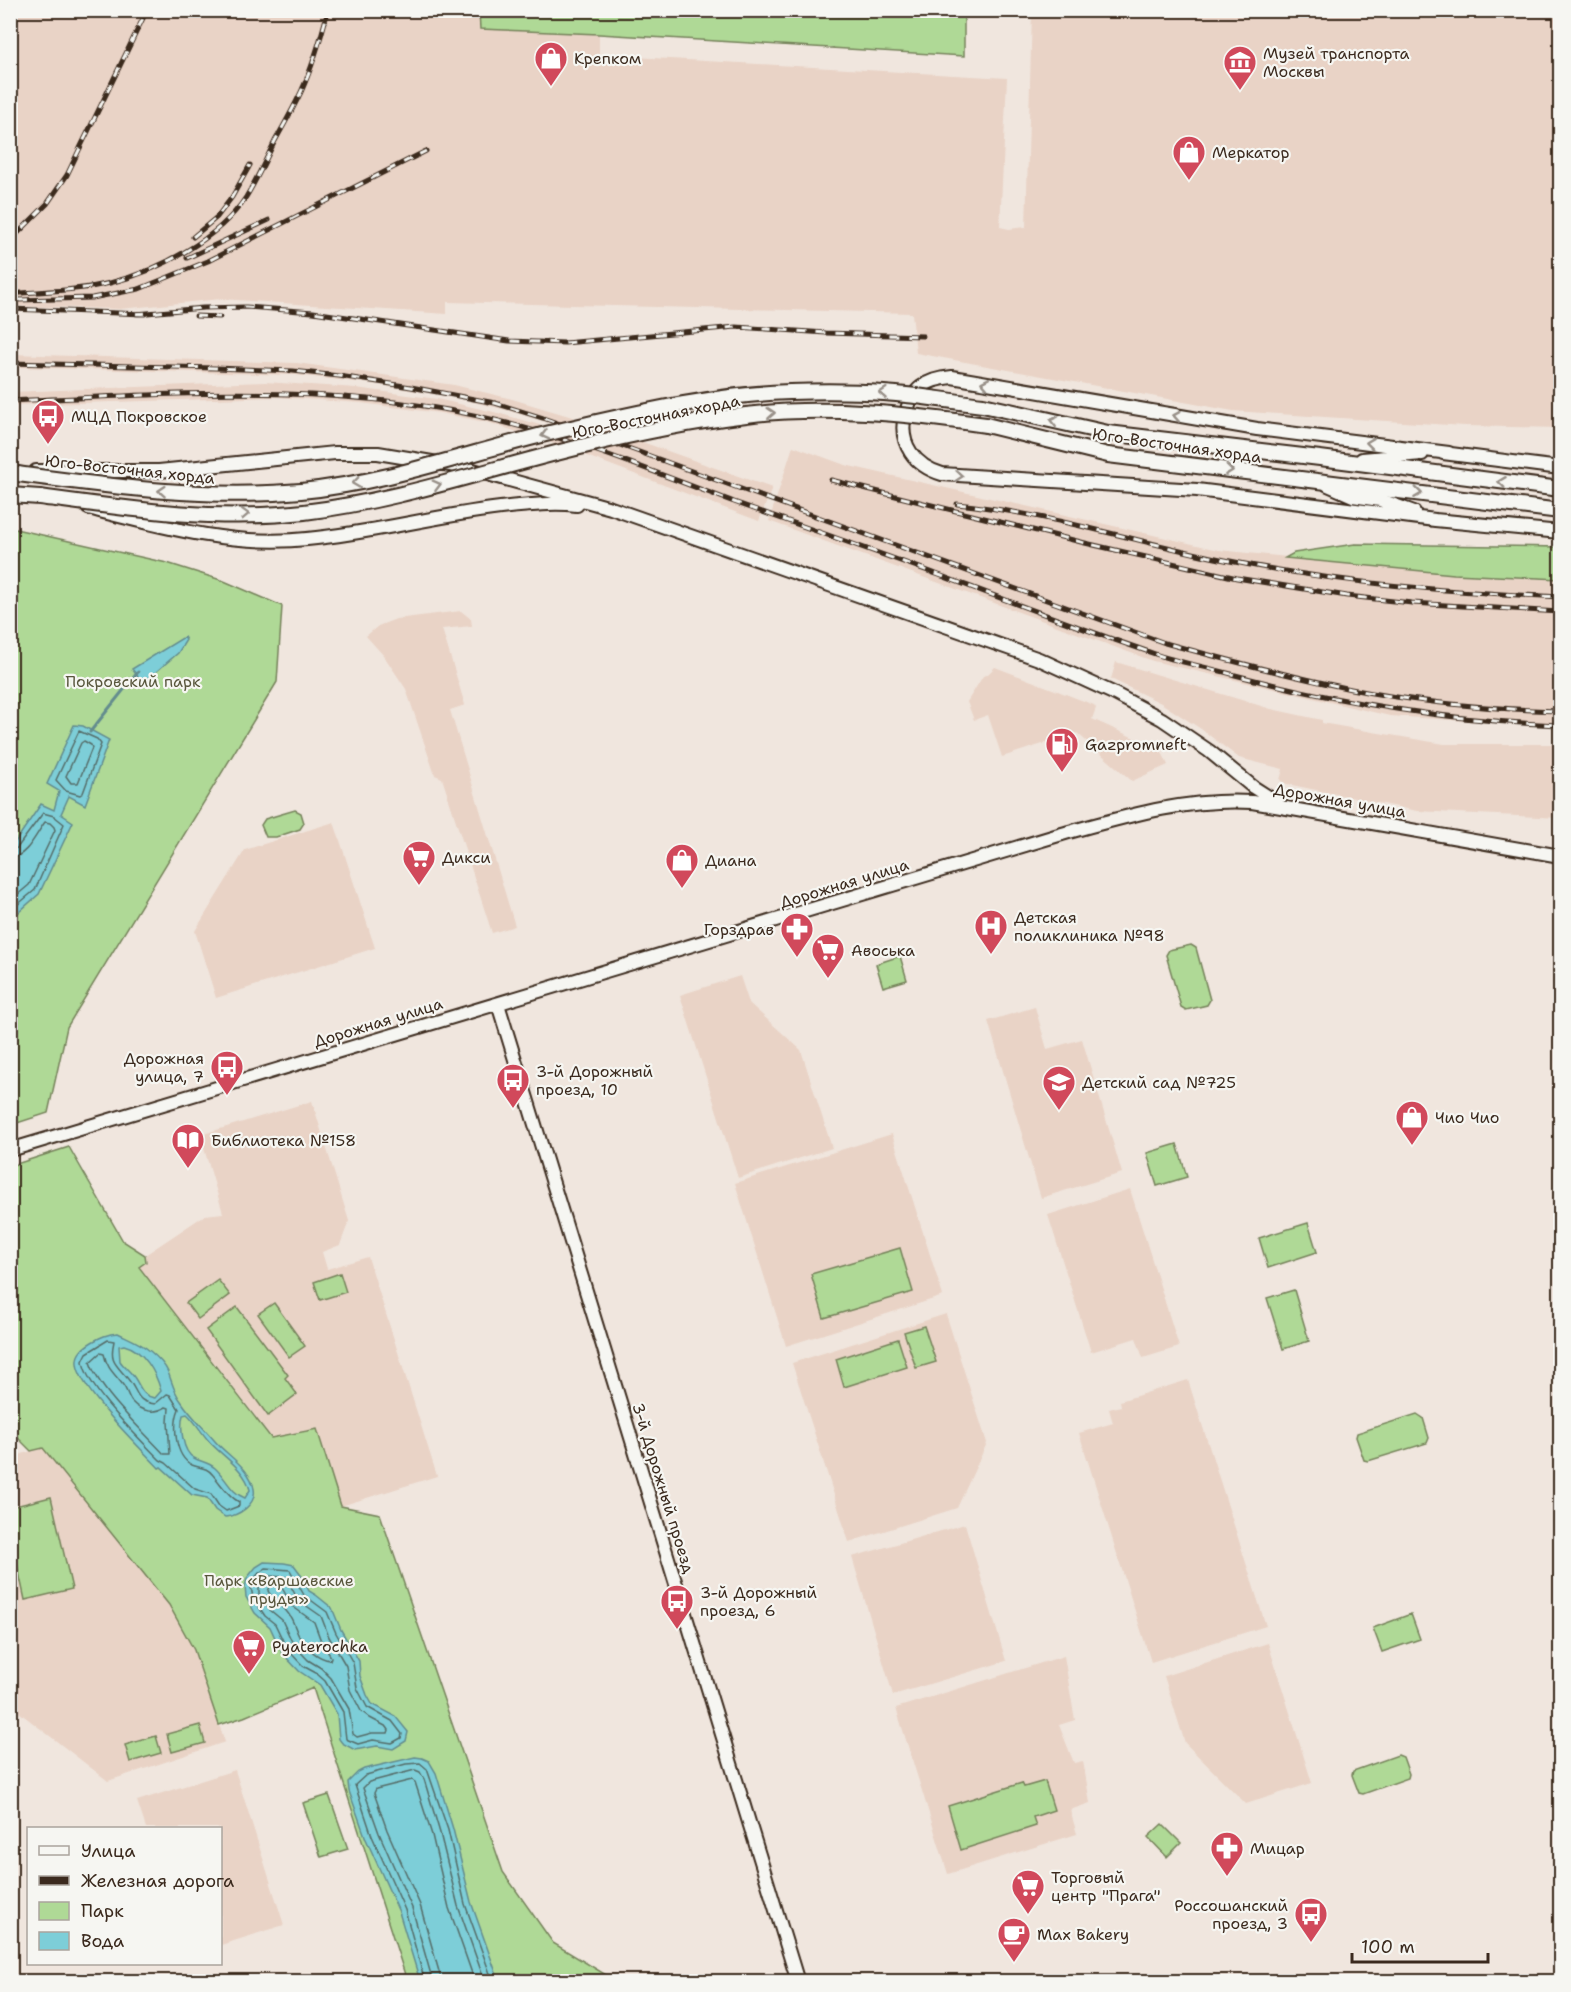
<svg xmlns="http://www.w3.org/2000/svg" width="1571" height="1992" font-family="'Shantell Sans',sans-serif">
<style>
.built{fill:#e9d3c6}
.green{fill:#afd996;stroke:#75825a;stroke-width:1.5}
.water{fill:#7dced8;stroke:#638c8e;stroke-width:1.5;fill-rule:evenodd}
.lines{fill:none;stroke-linecap:round;stroke-linejoin:round}
.shore{stroke:#556c68;stroke-width:1.5}
.stream{stroke:#638c8e;stroke-width:3}
.secondary-casing{stroke:#3b2a1e;stroke-width:16}
.primary-casing{stroke:#3b2a1e;stroke-width:18}
.secondary{stroke:#f6f6f2;stroke-width:12}
.primary{stroke:#f6f6f2;stroke-width:14}
.rail-casing{stroke:#3b2a1e;stroke-width:5}
.rail{stroke:#f6f6f2;stroke-width:3;stroke-dasharray:9;stroke-linecap:butt}
.primary-bridge-casing{stroke:#3b2a1e;stroke-width:18;stroke-linecap:butt}
.primary-bridge{stroke:#f6f6f2;stroke-width:14}
.oneway{stroke:#989088}
.labels{text-anchor:middle;stroke-width:4.5;stroke-linejoin:round;paint-order:stroke}
.poi-label{font-size:16px;fill:#3b2a1e;stroke:#f6f6f2;text-anchor:start}
.street-label{font-size:16px;fill:#3b2a1e;stroke:#f6f6f2}
.park-label{font-size:16px;fill:#58563c;stroke:#f6f6f2}
</style>
<rect width="100%" height="100%" fill="#f0e6de"/>
<filter id="ink" filterUnits="userSpaceOnUse"><feTurbulence type="fractalNoise" baseFrequency=".0167" numOctaves="2"/><feDisplacementMap in="SourceGraphic" scale="12" xChannelSelector="R" yChannelSelector="G"/><feConvolveMatrix kernelMatrix="1 2 1 2 8 2 1 2 1" color-interpolation-filters="sRGB"/></filter>
<g filter="url(#ink)">
<!-- built -->
<path class="built" d="M10 11H479L480 29 599 34V55L1007 78 1000 227 1009 229 1026 227 1032 11H1560V428L1465 426 1233 411 916 353 912 313 447 302V314L221 299 120 309 11 306Z
M11 354 297 363 454 385 512 399 569 416 772 488 759 521 555 444 490 423 440 413 361 403 276 397 11 405V392L265 382 356 388 437 399 494 412 575 435 576 431 507 410 454 397 373 384 295 375 11 367Z
M793 446 845 465 1219 550 1454 574 1560 579V727L1390 716 1153 661 769 521Z
M461 611 471 619 472 626 442 629 465 705 450 710 515 926 492 933 442 778 435 775 406 689 384 656 366 636 378 626 396 619Z
M1116 662 1271 709 1322 720V723L1367 731 1444 744H1560V818L1417 811 1287 784 1280 780 1283 769 1239 758 1201 729 1161 703 1111 679Z
M995 667 1094 705 1096 708 1092 719 1161 750 1168 765 1132 781 1077 733 1002 757 988 715 974 720 967 702 983 676 987 675Z
M334 822 375 948 216 998 195 931 245 850Z
M740 976 749 1003 801 1050 832 1148 738 1178 680 995Z
M1035 1007 1047 1049 1082 1039 1122 1173 1041 1198 988 1021Z
M312 1101 349 1221 340 1245 322 1252 327 1269 368 1257 437 1476 341 1506 317 1429 272 1438 139 1266 146 1262 145 1255 205 1215 223 1213 200 1135Z
M892 1134 943 1296 786 1346 735 1183Z
M1130 1189 1179 1347 1143 1358 1136 1338 1091 1352 1048 1215Z
M946 1314 987 1443 957 1508 849 1542 792 1363Z
M1188 1380 1266 1626 1151 1662 1079 1433 1113 1423 1109 1409 1121 1406 1120 1401Z
M43 1447 169 1605 194 1650 225 1742 108 1781 11 1706 10 1458Z
M965 1524 1006 1661 893 1695 852 1557Z
M1268 1643 1312 1783 1246 1804 1185 1743 1164 1676Z
M1064 1656 1075 1720 1059 1725 1074 1763 1083 1761 1090 1803 1070 1810 1077 1834 948 1874 896 1708Z
M235 1770 284 1925 221 1945 220 1828H146L137 1801Z"/>
<!-- green -->
<path class="green" d="M479 11H964V56L599 34 480 29Z
M11 528 167 563 224 581 282 606 277 682 67 1027 48 1113 11 1125Z
M1355 544 1560 547V579L1454 574 1285 558 1294 553Z
M295 810 301 813 304 823 300 829 276 837H266L261 825 265 819Z
M1191 945 1196 948 1210 1000 1207 1005 1186 1010 1181 1007 1166 955 1169 950Z
M900 956 907 980 883 987 876 964Z
M1177 1144 1187 1177 1157 1186 1147 1153Z
M69 1147 123 1241 145 1255 146 1262 139 1267 271 1438 317 1429 341 1506 380 1514 503 1872 553 1943 616 1981H407L313 1688 244 1717 219 1725 194 1650 169 1605 43 1448 31 1451 11 1431 10 1166Z
M1308 1223 1317 1252 1268 1268 1259 1238Z
M900 1248 913 1292 824 1318 811 1274Z
M340 1273 346 1292 320 1300 314 1282Z
M218 1280 230 1295 198 1319 186 1303Z
M1294 1290 1309 1341 1283 1349 1267 1298Z
M274 1303 305 1346 289 1357 258 1314Z
M237 1307 288 1375 285 1378 297 1394 268 1416 206 1330Z
M924 1326 936 1362 916 1368 904 1332Z
M898 1339 907 1367 844 1387 836 1359Z
M1417 1414 1423 1418 1429 1438 1427 1443 1368 1461 1364 1460 1356 1437 1357 1433Z
M51 1497 72 1589 25 1600 11 1536V1507Z
M1411 1614 1420 1639 1382 1652 1373 1628Z
M200 1725 205 1743 172 1752 167 1734Z
M156 1736 161 1753 130 1762 125 1745Z
M1398 1755 1403 1757 1409 1774 1408 1778 1363 1794 1359 1793 1352 1775 1353 1771Z
M1045 1781 1054 1810 1033 1817 1036 1826 961 1850 948 1806 1022 1783 1024 1787Z
M329 1795 348 1849 321 1857 303 1803Z
M1162 1824 1181 1843 1167 1857 1148 1837Z"/>
<!-- water -->
<path class="water" d="M184 637 186 640 178 653 143 683 132 669Z
M74 725 83 726 109 740 85 805 69 796 61 814 73 822 39 894 11 919V848L41 804 54 810 59 791 47 784Z
M118 1333C128 1338 141 1343 150 1351 156 1356 165 1365 168 1372 172 1382 174 1392 181 1401 190 1415 203 1427 214 1440 226 1455 251 1468 254 1489 257 1505 238 1516 225 1517L215 1510 207 1498 192 1495 161 1467 159 1468C141 1449 78 1388 77 1363 76 1353 84 1347 92 1342 101 1337 107 1334 118 1333ZM124 1345C144 1350 156 1373 161 1391L155 1398C141 1396 141 1387 134 1377 130 1371 124 1367 120 1361L119 1346ZM187 1414C195 1421 201 1432 208 1440 221 1456 245 1468 250 1490L245 1498C230 1492 227 1479 215 1468 208 1462 201 1462 194 1458 182 1452 180 1426 183 1415Z
M264 1562 284 1563 294 1565 300 1573 309 1591 316 1595 332 1608 341 1630 359 1661 360 1676 367 1695 372 1704 395 1716 408 1732 406 1741 393 1749 377 1746 355 1750 342 1743 339 1739 337 1714 320 1685 299 1671 282 1653 270 1627 255 1613 246 1597 245 1587 247 1578 256 1567Z
M415 1757 422 1758 429 1761 436 1773 453 1829 471 1902 499 1981H420L399 1912 366 1839 349 1791 348 1782 358 1772 364 1769Z"/>
<g class="lines">
<!-- shore -->
<path class="shore" d="M79 731 97 739 101 744 83 793 80 795 66 791 56 780Z
M84 741 91 745 92 748 78 783H71L66 776 81 743Z
M10 850 17 848 43 813 54 816 64 824 35 890 10 911
M10 858C27 857 36 834 45 822L50 823 54 827 55 830 29 885 10 901
M108 1340 114 1341C109 1363 116 1364 128 1379 139 1392 135 1402 155 1404L167 1394 170 1395 179 1409C173 1424 174 1456 192 1465 200 1468 207 1467 213 1475 222 1485 227 1495 239 1502V1506L226 1511 219 1506 211 1494 195 1489 166 1463 160 1460C140 1439 86 1388 83 1361L87 1353Z
M100 1353 104 1354C107 1369 115 1374 123 1385 127 1390 128 1397 132 1402 141 1412 155 1414 166 1407L169 1408 168 1422 170 1454H164C143 1431 99 1391 90 1362Z
M266 1568 290 1570 304 1595 327 1612 336 1633 353 1663 357 1688 367 1707 392 1721 402 1734 401 1738 392 1743 373 1740 358 1744 346 1739 343 1712 325 1681 316 1673 303 1666 287 1649 275 1624 265 1616 253 1598 251 1587 252 1581 260 1572Z
M267 1576 286 1577 298 1600 321 1616 329 1637 346 1666 350 1690 361 1711 370 1718 387 1727 389 1730 388 1733H372L357 1737 353 1734 349 1709 331 1678 321 1668 308 1660 293 1644 282 1620 270 1610 259 1595V1586Z
M271 1585 281 1586 292 1606 314 1622 321 1641 331 1657 330 1660C319 1659 306 1648 300 1638 295 1630 294 1620 287 1612 281 1604 273 1600 268 1591Z
M425 1982 405 1910 372 1836 355 1785 366 1775 406 1764 420 1763 427 1769 448 1830 465 1904 493 1982
M433 1982 412 1908 379 1833 363 1788 369 1782 415 1770 420 1772 424 1779 440 1833 458 1906 485 1982
M442 1982 420 1905 387 1830 374 1793 376 1789 412 1780 415 1782 432 1835 449 1908 475 1982"/>
<!-- stream -->
<path class="stream" d="M90 732 138 672"/>
<defs>
<path id="secondary" d="M1443 453 1560 468
M1449 453 1257 429 952 377C941 378 930 380 921 387 913 393 908 405 905 415 898 444 915 466 942 474L1197 490 1435 520 1560 532
M1362 459 1422 454
M36 471H159L335 453H378L462 467 611 508 1039 659 1113 693 1162 719 1209 751 1253 787 1278 803
M1328 485 1353 496 1380 500 1414 512
M88 508C159 526 233 547 307 539 375 533 441 514 509 507 532 505 554 502 577 505
M498 1004 798 1982
M10 1150 1062 834C1124 817 1186 798 1252 802L1560 856"/>
<path id="primary" d="M983 405 1108 433 1320 458 1560 489
M986 425 1108 455 1560 511
M10 495 40 497"/>
</defs>
<!-- secondary casing -->
<use href="#secondary" class="secondary-casing"/>
<!-- primary casing -->
<use href="#primary" class="primary-casing"/>
<!-- secondary -->
<use href="#secondary" class="secondary"/>
<!-- primary -->
<use href="#primary" class="primary"/>
<defs>
<path id="rail" d="M193 237 217 217 232 197 250 165
M10 241 47 204 67 175 147 10
M187 258 269 220
M10 294C43 291 78 291 110 283 158 271 219 239 246 197 257 179 266 159 275 141 284 125 293 109 301 92 313 66 321 38 328 10
M19 300 92 298 139 289 208 261 426 151
M10 309 145 314
M136 314 203 308 246 307 313 312 509 341 565 343 736 327 826 333 923 336
M196 316 220 317
M10 363 215 368 293 371 339 376 411 387 495 403 543 418 606 440 1165 643C1227 660 1289 676 1351 689 1420 703 1491 709 1560 711
M10 401C173 394 339 381 499 421 579 441 656 473 734 502 802 526 871 550 939 575 1011 602 1084 630 1158 655 1183 663 1210 668 1235 675 1342 703 1450 721 1560 725
M831 480 1085 543 1237 578 1347 596 1412 603 1560 612
M957 504C1048 513 1136 542 1225 560 1336 583 1448 592 1560 597"/>
</defs>
<!-- rail casing -->
<use href="#rail" class="rail-casing"/>
<!-- rail -->
<use href="#rail" class="rail"/>
<defs>
<path id="primary-bridge" d="M10 473C107 486 204 500 301 491 394 482 481 448 571 428 641 412 718 394 790 392 822 391 853 391 884 393 917 395 950 401 983 405
M40 497C128 509 215 522 304 512 397 501 485 470 576 448 632 434 689 422 746 415 825 405 907 414 986 425"/>
</defs>
<!-- primary-bridge casing -->
<use href="#primary-bridge" class="primary-bridge-casing"/>
<!-- primary-bridge -->
<use href="#primary-bridge" class="primary-bridge"/>
</g>
<!-- one-way arrows -->
<defs><path id="oneway-chevron" d="M-2-3.5L2.5 0L-2 3.5" fill="none" stroke-width="1.6" stroke-linecap="round" stroke-linejoin="round" transform="scale(1.5)"/></defs>
<g class="oneway">
<use href="#oneway-chevron" transform="translate(985 383) rotate(-170)"/>
<use href="#oneway-chevron" transform="translate(883 393) rotate(-176)"/>
<use href="#oneway-chevron" transform="translate(771 413) rotate(-4)"/>
<use href="#oneway-chevron" transform="translate(1177 416) rotate(-170)"/>
<use href="#oneway-chevron" transform="translate(1054 421) rotate(-167)"/>
<use href="#oneway-chevron" transform="translate(545 435) rotate(165)"/>
<use href="#oneway-chevron" transform="translate(1370 443) rotate(-173)"/>
<use href="#oneway-chevron" transform="translate(1229 470) rotate(7)"/>
<use href="#oneway-chevron" transform="translate(959 476) rotate(5)"/>
<use href="#oneway-chevron" transform="translate(1502 482) rotate(-173)"/>
<use href="#oneway-chevron" transform="translate(356 483) rotate(172)"/>
<use href="#oneway-chevron" transform="translate(437 485) rotate(-15)"/>
<use href="#oneway-chevron" transform="translate(162 491) rotate(-176)"/>
<use href="#oneway-chevron" transform="translate(1418 493) rotate(7)"/>
<use href="#oneway-chevron" transform="translate(245 514) rotate(-2)"/>
</g>
</g>
<!-- icons -->
<defs>
<symbol id="shop-pin" viewBox="-11 -11 22 30"><path d="M0 17L-7.5 6A9.5 9.5 0 1 1 7.5 6Z" fill="#d1495b" stroke="#f6f6f2"/><path d="M-5-2.5h2.3a2.7 3.5 0 0 1 5.4 0H5L5.5 6h-11ZM-1.5-2.5h3a1.5 2.3 0 0 0-3 0Z" fill="#fff"/></symbol>
<symbol id="museum-pin" viewBox="-11 -11 22 30"><path d="M0 17L-7.5 6A9.5 9.5 0 1 1 7.5 6Z" fill="#d1495b" stroke="#f6f6f2"/><path d="M0-6L6-3V-2H-6V-3ZM-5-1h2V3h-2ZM-1-1h2V3h-2ZM3-1h2V3H3ZM-6 4H6V6H-6Z" fill="#fff"/></symbol>
<symbol id="bus-pin" viewBox="-11 -11 22 30"><path d="M0 17L-7.5 6A9.5 9.5 0 1 1 7.5 6Z" fill="#d1495b" stroke="#f6f6f2"/><path d="M-5-6H5V4H4V6H2V4H-2V6H-4V4H-5ZM-3.5-4V0h7V-4ZM-3.5 1.2v1.5H-2V1.2ZM2 1.2v1.5H3.5V1.2Z" fill="#fff"/></symbol>
<symbol id="fuel-pin" viewBox="-11 -11 22 30"><path d="M0 17L-7.5 6A9.5 9.5 0 1 1 7.5 6Z" fill="#d1495b" stroke="#f6f6f2"/><path d="M-5.5-6h7V0h2V4h1.3V-2.5L3-4.5l.8-.8L6-3V5H2.5V1h-1V6h-7ZM-4.2-4.7v3.2H.2V-4.7Z" fill="#fff"/></symbol>
<symbol id="supermarket-pin" viewBox="-11 -11 22 30"><path d="M0 17L-7.5 6A9.5 9.5 0 1 1 7.5 6Z" fill="#d1495b" stroke="#f6f6f2"/><path d="M-6-5.5h2.5l.6 2H6L4.5 2H-2.5L-4.4-4H-6ZM-1.5 3.2a1.3 1.3 0 1 0 .1 0ZM3 3.2a1.3 1.3 0 1 0 .1 0Z" fill="#fff"/></symbol>
<symbol id="hospital-pin" viewBox="-11 -11 22 30"><path d="M0 17L-7.5 6A9.5 9.5 0 1 1 7.5 6Z" fill="#d1495b" stroke="#f6f6f2"/><path d="M-5-5h3v3.5h4V-5h3V5h-3V1.5h-4V5h-3Z" fill="#fff"/></symbol>
<symbol id="pharmacy-pin" viewBox="-11 -11 22 30"><path d="M0 17L-7.5 6A9.5 9.5 0 1 1 7.5 6Z" fill="#d1495b" stroke="#f6f6f2"/><path d="M-2-6h4v4h4v4h-4v4h-4v-4h-4v-4h4Z" fill="#fff"/></symbol>
<symbol id="school-pin" viewBox="-11 -11 22 30"><path d="M0 17L-7.5 6A9.5 9.5 0 1 1 7.5 6Z" fill="#d1495b" stroke="#f6f6f2"/><path d="M0-5L7-2L0 1L-7-2ZM-4 1L0 2.5L4 1V4Q0 6-4 4Z" fill="#fff"/></symbol>
<symbol id="library-pin" viewBox="-11 -11 22 30"><path d="M0 17L-7.5 6A9.5 9.5 0 1 1 7.5 6Z" fill="#d1495b" stroke="#f6f6f2"/><path d="M-6-4Q-3-5.5-.7-3.5V5Q-3 3-6 4ZM6-4Q3-5.5 .7-3.5V5Q3 3 6 4Z" fill="#fff"/></symbol>
<symbol id="cafe-pin" viewBox="-11 -11 22 30"><path d="M0 17L-7.5 6A9.5 9.5 0 1 1 7.5 6Z" fill="#d1495b" stroke="#f6f6f2"/><path d="M-5.5-4.5H6V0H3Q3 3.5 0 3.5H-2.5Q-5.5 3.5-5.5 0ZM3-3.2v2h1.7v-2ZM-6 4.5H4V6H-6Z" fill="#fff"/></symbol>
</defs>
<g fill-rule="evenodd">
<use href="#shop-pin" x="532" y="39" width="38" height="52"/>
<use href="#museum-pin" x="1221" y="43" width="38" height="52"/>
<use href="#shop-pin" x="1170" y="133" width="38" height="52"/>
<use href="#bus-pin" x="29" y="397" width="38" height="52"/>
<use href="#fuel-pin" x="1043" y="725" width="38" height="52"/>
<use href="#supermarket-pin" x="400" y="838" width="38" height="52"/>
<use href="#shop-pin" x="663" y="841" width="38" height="52"/>
<use href="#hospital-pin" x="972" y="907" width="38" height="52"/>
<use href="#pharmacy-pin" x="778" y="910" width="38" height="52"/>
<use href="#supermarket-pin" x="809" y="931" width="38" height="52"/>
<use href="#bus-pin" x="208" y="1048" width="38" height="52"/>
<use href="#bus-pin" x="494" y="1061" width="38" height="52"/>
<use href="#school-pin" x="1040" y="1063" width="38" height="52"/>
<use href="#shop-pin" x="1393" y="1098" width="38" height="52"/>
<use href="#library-pin" x="169" y="1121" width="38" height="52"/>
<use href="#bus-pin" x="658" y="1582" width="38" height="52"/>
<use href="#supermarket-pin" x="230" y="1627" width="38" height="52"/>
<use href="#pharmacy-pin" x="1208" y="1829" width="38" height="52"/>
<use href="#supermarket-pin" x="1009" y="1867" width="38" height="52"/>
<use href="#bus-pin" x="1292" y="1895" width="38" height="52"/>
<use href="#cafe-pin" x="995" y="1915" width="38" height="52"/>
</g>
<g class="labels">
<!-- poi labels -->
<g class="poi-label">
<text x="1263" y="59">Музей транспорта<tspan x="1263" dy="18">Москвы</tspan></text>
<text x="574" y="64">Крепком</text>
<text x="1212" y="158">Меркатор</text>
<text x="71" y="422">МЦД Покровское</text>
<text x="1085" y="750">Gazpromneft</text>
<text x="442" y="863">Дикси</text>
<text x="705" y="866">Диана</text>
<text x="1014" y="923">Детская<tspan x="1014" dy="18">поликлиника №98</tspan></text>
<text x="774" y="935" text-anchor="end">Горздрав</text>
<text x="851" y="956">Авоська</text>
<text x="204" y="1064" text-anchor="end">Дорожная<tspan x="204" dy="18">улица, 7</tspan></text>
<text x="536" y="1077">3-й Дорожный<tspan x="536" dy="18">проезд, 10</tspan></text>
<text x="1082" y="1088">Детский сад №725</text>
<text x="1435" y="1123">Чио Чио</text>
<text x="211" y="1146">Библиотека №158</text>
<text x="700" y="1598">3-й Дорожный<tspan x="700" dy="18">проезд, 6</tspan></text>
<text x="272" y="1652">Pyaterochka</text>
<text x="1250" y="1854">Мицар</text>
<text x="1051" y="1883">Торговый<tspan x="1051" dy="18">центр "Прага"</tspan></text>
<text x="1288" y="1911" text-anchor="end">Россошанский<tspan x="1288" dy="18">проезд, 3</tspan></text>
<text x="1037" y="1940">Max Bakery</text>
</g>
<!-- street labels -->
<g class="street-label">
<text transform="translate(656 416) rotate(-11)" y="6">Юго-Восточная хорда</text>
<text transform="translate(1177 445) rotate(8)" y="6">Юго-Восточная хорда</text>
<text transform="translate(130 469) rotate(6)" y="6">Юго-Восточная хорда</text>
<text transform="translate(1340 800) rotate(10)" y="6">Дорожная улица</text>
<text transform="translate(844 883) rotate(-17)" y="6">Дорожная улица</text>
<text transform="translate(378 1022) rotate(-17)" y="6">Дорожная улица</text>
<text transform="translate(664 1488) rotate(73)" y="6">3-й Дорожный проезд</text>
</g>
<!-- park labels -->
<g class="park-label">
<text x="133" y="687">Покровский парк</text>
<text x="279" y="1586">Парк «Варшавские<tspan x="279" dy="18">пруды»</tspan></text>
</g>
</g>
<!-- margin -->
<rect width="1571" height="1992" fill="none" stroke="#f6f6f2" stroke-width="36"/>
<rect x="18" y="18" width="1535" height="1956" fill="none" stroke="#3b2a1e" stroke-width="2" filter="url(#ink)"/>
<!-- legend -->
<rect x="27" y="1827" width="195" height="138" fill="#f6f6f2" stroke="#aba49d" stroke-width="1.5"/>
<rect x="39" y="1846" width="30" height="9" fill="#f6f6f2" stroke="#aba49d" stroke-width="1.5"/>
<text x="81" y="1857" font-size="18" fill="#3b2a1e">Улица</text>
<rect x="39" y="1876" width="30" height="9" fill="#3b2a1e" stroke="#aba49d" stroke-width="1.5"/>
<text x="81" y="1887" font-size="18" fill="#3b2a1e">Железная дорога</text>
<rect x="39" y="1902" width="30" height="18" fill="#afd996" stroke="#aba49d" stroke-width="1.5"/>
<text x="81" y="1917" font-size="18" fill="#3b2a1e">Парк</text>
<rect x="39" y="1932" width="30" height="18" fill="#7dced8" stroke="#aba49d" stroke-width="1.5"/>
<text x="81" y="1947" font-size="18" fill="#3b2a1e">Вода</text>
<!-- scale -->
<path d="M1352 1953v9h136v-9" fill="none" stroke="#3b2a1e" stroke-width="3"/>
<text x="1361" y="1953" font-size="18" fill="#3b2a1e" stroke="#f6f6f2" stroke-width="4.5" paint-order="stroke">100 m</text>
</svg>
